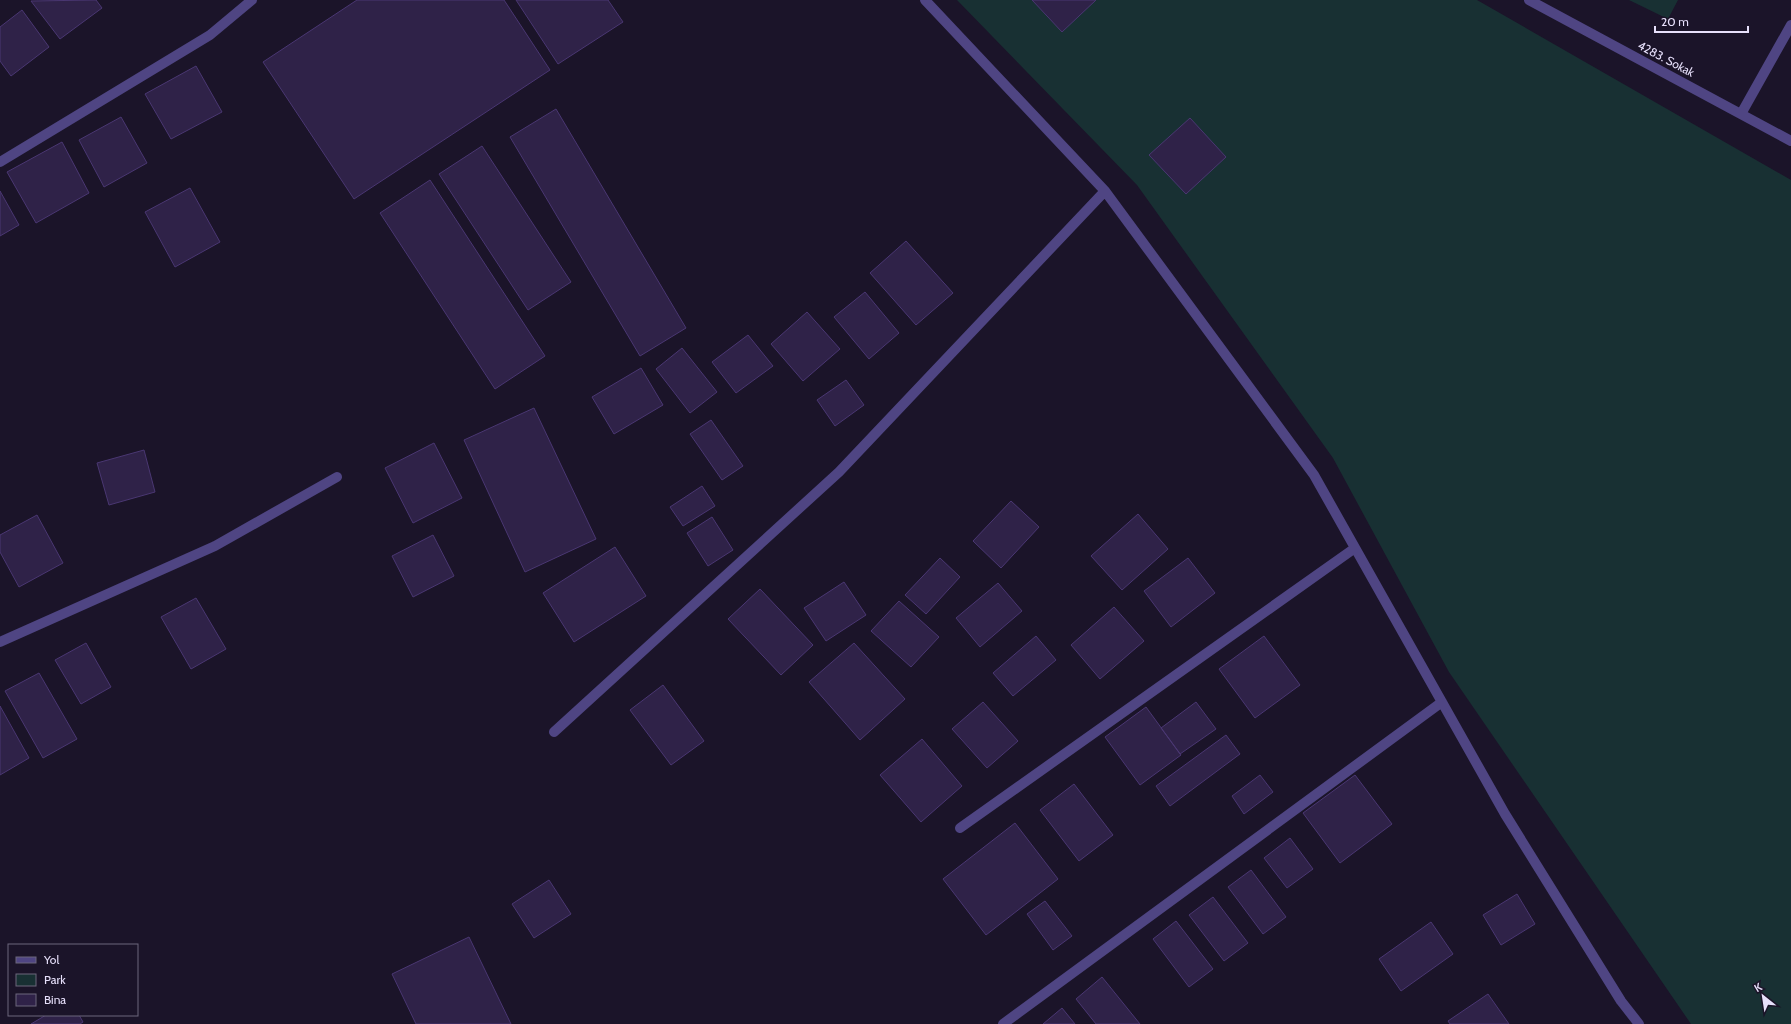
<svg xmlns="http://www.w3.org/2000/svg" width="1791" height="1024" font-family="Cabin,sans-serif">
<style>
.green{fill:#183033}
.building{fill:#2f2248;stroke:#4a3772}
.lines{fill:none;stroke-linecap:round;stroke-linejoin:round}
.minor{stroke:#4f4583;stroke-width:10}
.labels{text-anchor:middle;stroke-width:3;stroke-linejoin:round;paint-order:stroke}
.street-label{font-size:12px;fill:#e7e0fb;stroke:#1b1429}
</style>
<rect width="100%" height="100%" fill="#1b1429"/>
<!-- green -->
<path class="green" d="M957 0H1477L1791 180V1024H1691L1449 672 1333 458 1137 185Z
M1629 0H1678L1668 19Z"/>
<!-- building -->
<path class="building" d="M96 0 102 8 60 39 31 1Z
M357 0H504L550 70 354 199 263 62Z
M516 0H608L623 22 558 64Z
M1032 0H1096L1062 32Z
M22 10 49 47 11 76 0 61V27Z
M196 66 222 112 171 139 145 94Z
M556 109 686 328 640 356 510 137Z
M121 117 147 163 104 187 79 140Z
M1190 118 1226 157 1186 194 1149 155Z
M62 142 89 193 36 223 7 172Z
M482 146 571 282 528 310 439 174Z
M430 180 545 356 495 389 380 213Z
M190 188 220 242 175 267 145 212Z
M0 191 19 225 0 236Z
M906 241 953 293 916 325 870 273Z
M865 292 899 333 869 359 834 317Z
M807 312 840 349 803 381 771 344Z
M748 335 773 366 736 393 712 362Z
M682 348 717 392 690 413 656 369Z
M641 368 663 405 614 434 592 397Z
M846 380 864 405 835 426 817 400Z
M534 408 596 539 525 572 464 440Z
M711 420 743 466 722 480 690 434Z
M434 443 462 498 413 523 385 468Z
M144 450 155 492 109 505 97 463Z
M702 486 715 506 683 526 670 507Z
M1011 501 1039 527 1001 568 973 541Z
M1138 514 1168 549 1122 590 1091 556Z
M37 515 63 563 19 587 0 552V535Z
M712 517 733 550 708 566 687 533Z
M433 535 454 576 413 597 392 556Z
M615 547 646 596 574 642 543 593Z
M940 558 960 577 926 614 905 595Z
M1188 558 1215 593 1171 627 1144 591Z
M844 582 866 615 826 641 804 608Z
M998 583 1022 611 980 647 956 618Z
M760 589 813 645 781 675 728 619Z
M196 598 226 649 191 669 161 617Z
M899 601 939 637 911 667 871 631Z
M1114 607 1144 641 1100 679 1071 645Z
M1036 636 1056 660 1013 696 993 673Z
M1264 636 1300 685 1255 718 1219 669Z
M86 643 111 687 81 704 55 660Z
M854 643 905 699 860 740 809 682Z
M39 673 77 739 43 758 5 691Z
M663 685 704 741 671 765 630 710Z
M983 702 1018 741 987 768 952 729Z
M1196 702 1216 729 1180 754 1161 728Z
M0 706 29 758 0 775Z
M1146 707 1181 755 1140 785 1105 737Z
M1226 735 1240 754 1170 806 1156 786Z
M922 739 962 786 921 822 880 775Z
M1260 775 1273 792 1244 814 1232 796Z
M1355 775 1392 824 1340 863 1303 813Z
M1074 784 1113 835 1079 861 1040 810Z
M1015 823 1058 879 986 935 943 879Z
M1290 838 1313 869 1287 888 1264 858Z
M1251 870 1286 917 1263 934 1228 887Z
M549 880 571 914 534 938 512 904Z
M1517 894 1535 924 1501 945 1483 915Z
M1213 897 1248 943 1224 961 1189 915Z
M1045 901 1072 936 1053 950 1027 914Z
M1176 921 1213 969 1189 987 1153 939Z
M1431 922 1453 954 1401 991 1379 959Z
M469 937 511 1024H416L392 974Z
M1102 977 1140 1024H1096L1076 999Z
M1488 994 1509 1024H1450L1448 1021Z
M1062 1008 1075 1024H1043Z
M46 1015H79L83 1022 80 1024H31Z"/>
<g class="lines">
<!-- minor -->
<path class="minor" d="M925 0 1105 191 1314 475 1505 814 1621 1001 1639 1024
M1529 0 1791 141
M1741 114 1791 25
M0 162 210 35 252 0
M0 642 215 546 337 477
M554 732 839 472 1105 191
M960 828 1355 548
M1003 1024 1442 702"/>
</g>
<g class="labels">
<!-- street labels -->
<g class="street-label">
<text transform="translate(1666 59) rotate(28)" y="4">4283. Sokak</text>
</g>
</g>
<!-- legend -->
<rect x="8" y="944" width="130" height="72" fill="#1b1429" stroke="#6d667d"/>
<rect x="16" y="957" width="20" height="6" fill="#4f4583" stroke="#6d667d"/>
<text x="44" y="964" font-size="12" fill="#e7e0fb">Yol</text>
<rect x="16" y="974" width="20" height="12" fill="#183033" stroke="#6d667d"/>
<text x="44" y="984" font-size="12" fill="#e7e0fb">Park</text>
<rect x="16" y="994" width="20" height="12" fill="#2f2248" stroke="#6d667d"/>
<text x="44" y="1004" font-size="12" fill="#e7e0fb">Bina</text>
<!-- north arrow -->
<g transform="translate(1763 996) rotate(330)" stroke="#1b1429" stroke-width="3" paint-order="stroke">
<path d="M0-3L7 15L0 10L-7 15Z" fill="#e7e0fb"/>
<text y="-6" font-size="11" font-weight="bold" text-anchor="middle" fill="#e7e0fb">K</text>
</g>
<!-- scale -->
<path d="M1655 26v6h93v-6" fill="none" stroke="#e7e0fb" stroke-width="2"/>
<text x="1661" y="26" font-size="12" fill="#e7e0fb" stroke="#1b1429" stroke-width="3" paint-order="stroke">20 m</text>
</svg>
